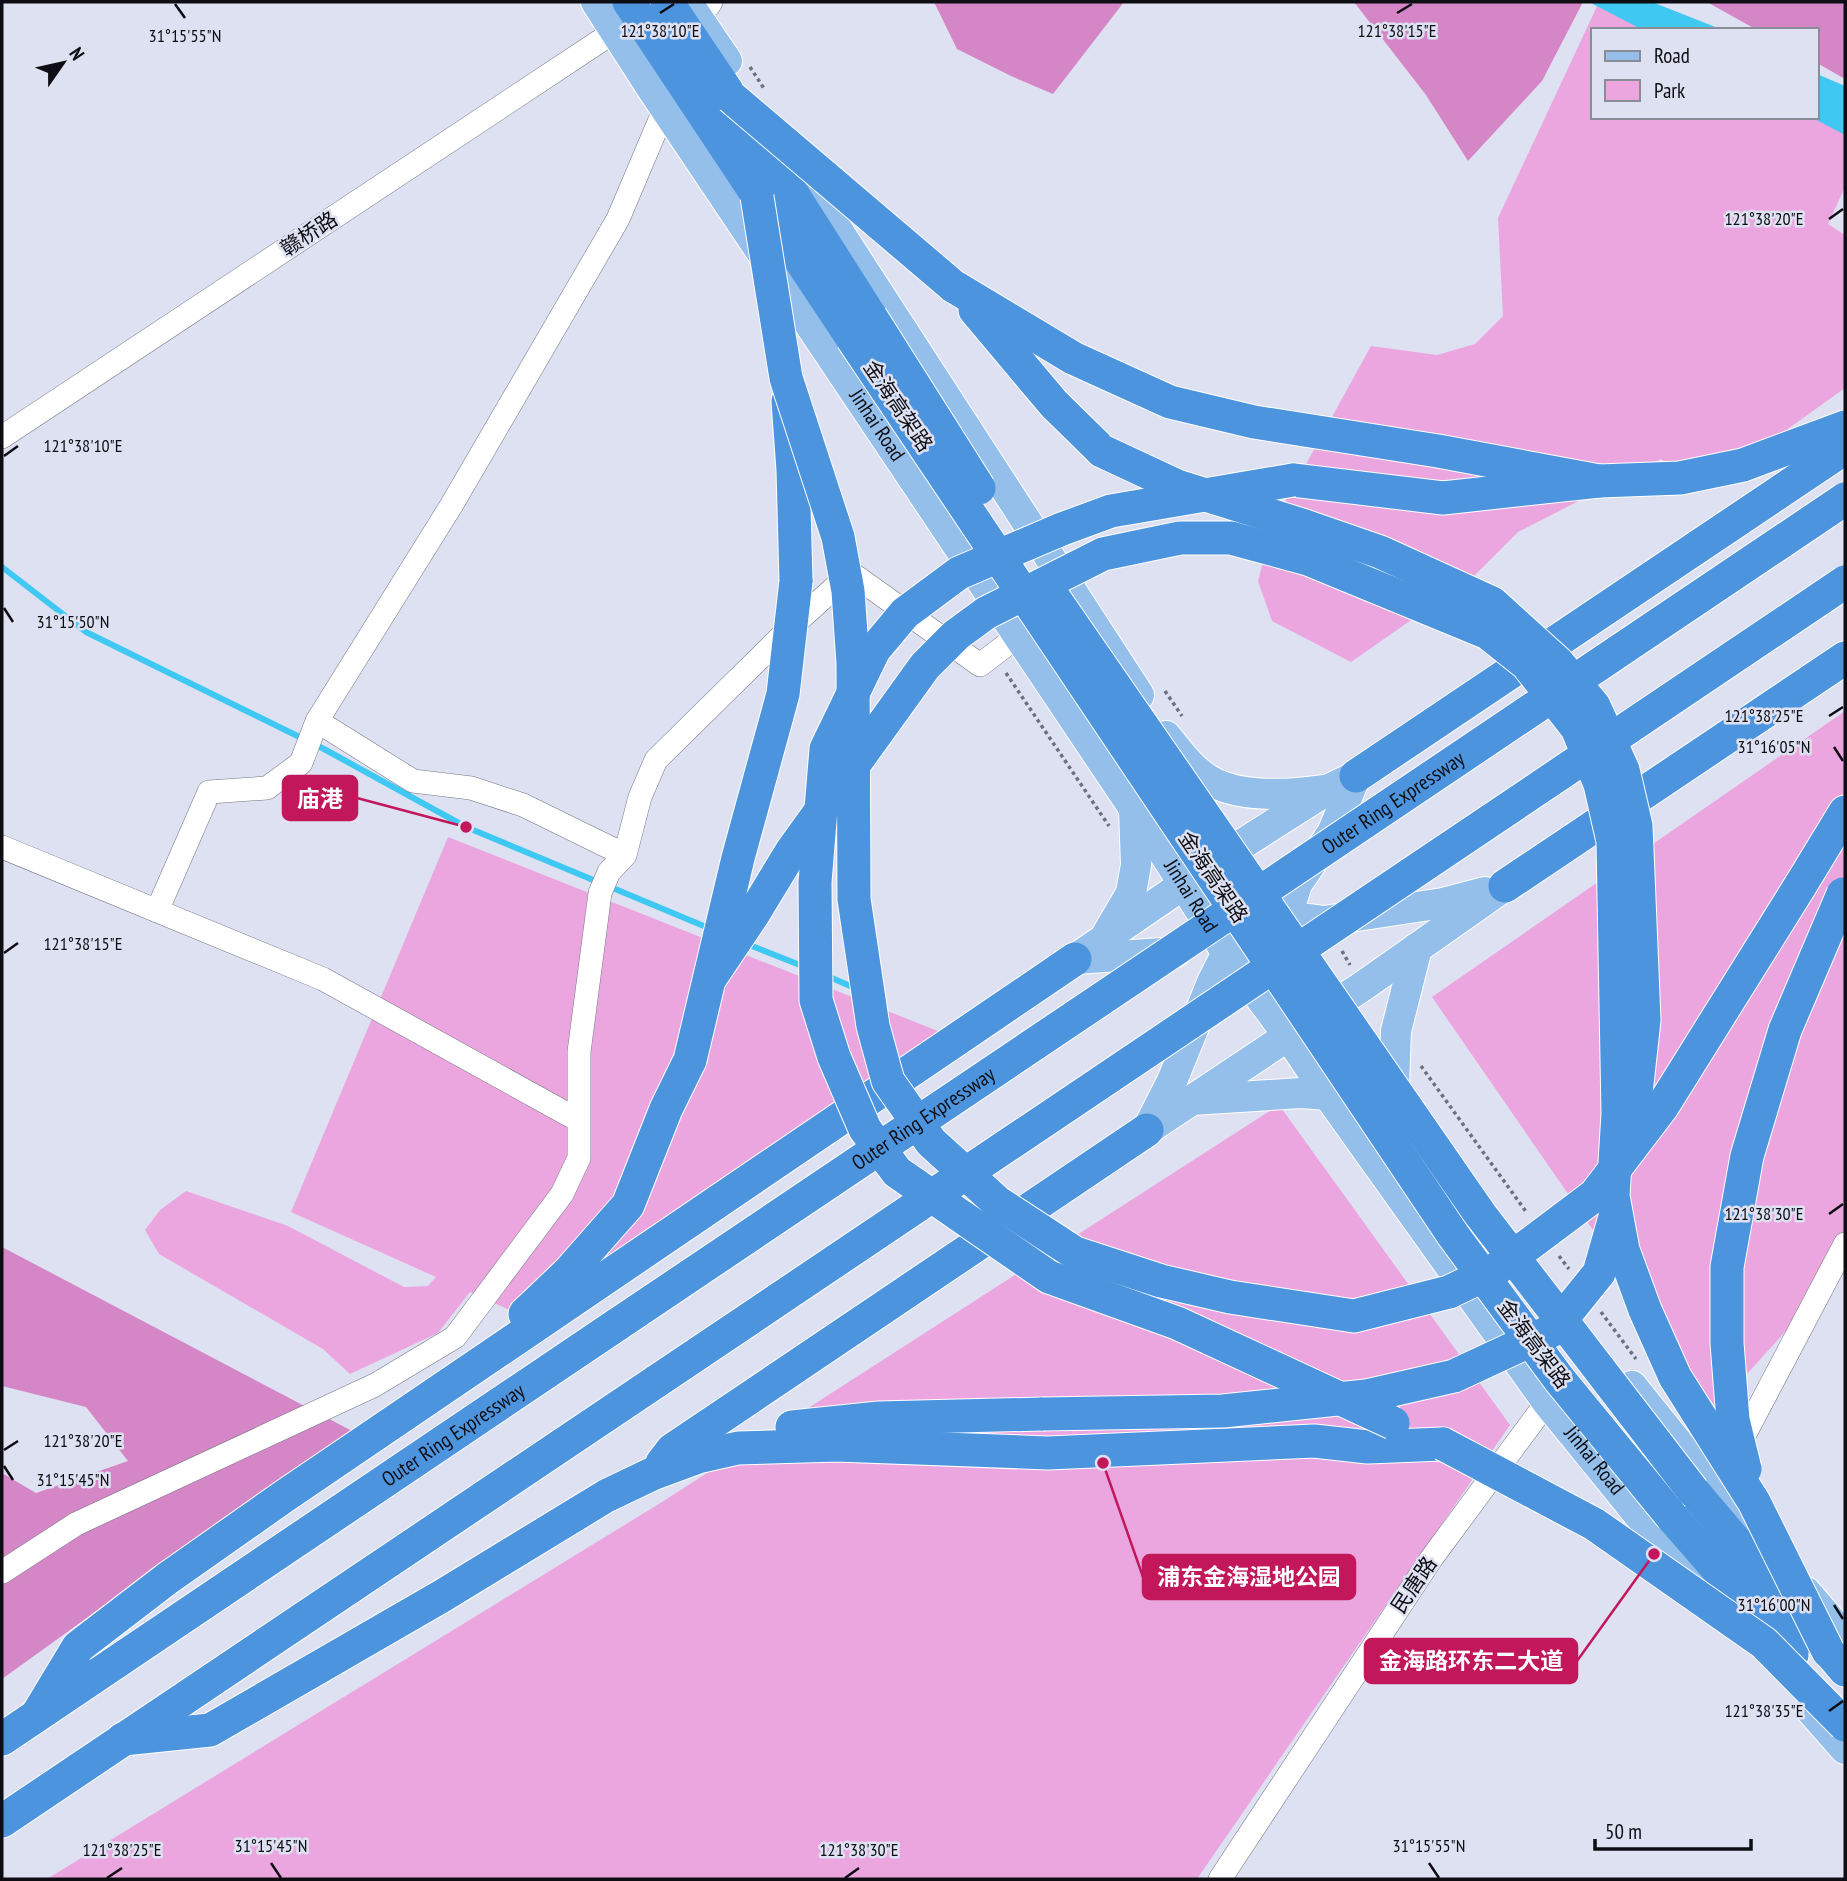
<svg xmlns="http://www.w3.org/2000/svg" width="1847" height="1881" font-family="'PT Sans Narrow','Noto Sans SC',sans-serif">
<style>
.green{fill:#eca6df}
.forest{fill:#d586c7}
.water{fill:#3fc8f2}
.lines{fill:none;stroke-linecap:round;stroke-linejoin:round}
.stream{stroke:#3fc8f2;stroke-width:6}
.minor-casing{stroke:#737684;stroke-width:24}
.major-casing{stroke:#fff;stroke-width:32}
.highway-casing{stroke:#fff;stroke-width:35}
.path{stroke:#6f707b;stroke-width:3.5;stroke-dasharray:3.5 3.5;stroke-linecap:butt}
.minor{stroke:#fff;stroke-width:23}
.major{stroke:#94bfeb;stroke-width:30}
.highway{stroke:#4c95de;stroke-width:33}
.highway-bridge-casing{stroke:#fff;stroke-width:35;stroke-linecap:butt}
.highway-bridge{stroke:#4c95de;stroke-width:33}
.ticks{fill:none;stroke:#0d0d13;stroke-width:2.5}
.labels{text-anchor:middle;stroke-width:5;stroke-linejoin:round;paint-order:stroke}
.street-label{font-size:21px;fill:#0d0d13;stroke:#dee1f1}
.ticks-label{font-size:18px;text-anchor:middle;fill:#0d0d13;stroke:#dee1f1;stroke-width:5;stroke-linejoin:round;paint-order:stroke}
.leader{fill:none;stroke:#c2185b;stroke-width:2.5}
.callout-dot{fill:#c2185b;stroke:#dee1f1;stroke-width:2.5}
.callout{fill:#c2185b;stroke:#c2185b;stroke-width:2.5}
.callout-label{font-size:23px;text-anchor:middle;font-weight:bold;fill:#fff}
</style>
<rect width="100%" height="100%" fill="#dee1f1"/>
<!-- green -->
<path class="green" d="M1599 2 1653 30H1593V117H1817L1845 131V187L1828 224 1845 235V388L1704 489 1661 459 1518 532 1473 577 1351 662 1272 621 1258 581 1273 524 1371 346 1437 355 1475 344 1503 316 1498 218Z
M1845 711V1266L1716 1408 1432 997Z
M448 837 948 1035 527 1318 470 1292 438 1333 350 1374 323 1349 159 1254 145 1230 160 1210 186 1191 288 1226 404 1287 428 1286 436 1277 291 1212Z
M1279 1105 1510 1425 1197 1879H47L662 1502Z"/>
<!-- forest -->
<path class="forest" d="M934 2H1124L1053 94 1011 76 957 49Z
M1354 2H1583L1542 81 1468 161 1426 95Z
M1707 2H1845V79L1817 63V30H1757Z
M2 1247 354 1432 238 1509 2 1679V1473L36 1493 128 1461 86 1407 2 1386Z"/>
<!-- water -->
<path class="water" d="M1589 2H1652L1723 30H1643Z
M1817 74 1845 86V135L1811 117H1817Z"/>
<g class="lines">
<!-- stream -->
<path class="stream" d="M2 567 86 632 324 749 466 827 598 882
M608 886 711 929
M747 944 805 967
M825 975 857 989"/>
<defs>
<path id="minor" d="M709 5 711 2
M2 437 603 39 617 32
M317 721 413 781 471 788 523 805 625 855
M2 847 323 979 578 1120
M157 911 209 792 267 788 301 763 317 721 451 506 618 219 665 108
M1737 1449 1845 1244
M2 1572 76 1524 375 1385 455 1337 562 1194 579 1158V1052L600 893 609 872 625 855 640 797 656 760 794 624 851 573 980 665 1018 636
M1220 1879 1431 1559 1547 1402"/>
<g id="major">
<path id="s1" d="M596 2 650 86 1169 861 1226 952 1288 1035 1328 1095 1547 1402 1663 1545 1707 1593"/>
<path d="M687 2 727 61"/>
<path d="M787 152 1139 695"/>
<path d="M1166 736C1179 752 1191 769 1209 780 1239 798 1289 795 1323 790"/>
<path d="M1254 917 1288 916 1324 921 1443 903 1485 892"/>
<path d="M1282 933 1297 884 1332 833 1356 776"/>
<path d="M1107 934 1131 893 1136 865 1134 809"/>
<path d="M1075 959 1241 845 1327 790 1356 776"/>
<path d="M1076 959 1176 952"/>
<path d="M1394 1084 1396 1031 1417 948"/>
<path d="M1192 1100 1301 1093 1328 1095"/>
<path d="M1149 1126 1172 1081 1213 980 1234 939"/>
<path d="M1147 1130 1363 986 1505 886"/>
<path d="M1632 1386 1714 1488 1773 1555"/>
<path d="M1806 1592 1845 1637"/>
<path d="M1810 1709 1845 1749"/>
</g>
<g id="highway">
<path d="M629 2 852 338"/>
<path d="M667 2 731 97 871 317"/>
<path d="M953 286 1073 358 1170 402 1254 422 1438 451 1599 481"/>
<path d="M975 310 1054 404 1102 451"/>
<path d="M788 401 793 470 796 581"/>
<path d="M1293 480 1443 498 1599 481 1680 478 1743 465 1845 427"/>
<path d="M1356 776 1845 448"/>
<path d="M1505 886 1845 658"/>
<path d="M1800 886 1845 812"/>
<path d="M525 1314 569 1272 628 1205 666 1109 690 1060"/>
<path d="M792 1427 879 1418 1043 1414"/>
<path d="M662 1463 672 1450 1147 1130"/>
<path d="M1693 1491 1845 1670"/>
<path d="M1672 1517 1792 1655"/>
<path d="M37 1715 78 1647 168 1578 286 1495 1075 959"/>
<path id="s2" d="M2 1739 618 1324"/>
<path d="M123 1739 210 1730 442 1596 606 1496 652 1474 698 1457 738 1448 837 1445 1048 1453 1314 1441 1368 1447 1443 1444"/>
<path d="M2 1821 657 1381"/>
</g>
</defs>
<!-- minor casing -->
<use href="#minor" class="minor-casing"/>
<!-- major casing -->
<use href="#major" class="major-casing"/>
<!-- highway casing -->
<use href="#highway" class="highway-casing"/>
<!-- path -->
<path class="path" d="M750 67 765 90
M1006 673 1109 826
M1165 691 1182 716
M1342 951 1350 965
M1421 1066 1527 1213
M1559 1256 1569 1269
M1601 1312 1636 1359"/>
<!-- minor -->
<use href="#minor" class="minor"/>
<!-- major -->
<use href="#major" class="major"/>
<!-- highway -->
<use href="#highway" class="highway"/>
<defs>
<g id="highway-bridge">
<path d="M731 97 953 286"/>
<path d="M757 197 786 378 838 537 848 591 853 663 854 899 873 1026 888 1081 931 1142 997 1202 1075 1253 1161 1281 1230 1297 1354 1316 1449 1292 1495 1270 1595 1195 1662 1107 1800 886"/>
<path d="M871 317 979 488"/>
<path d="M852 338 1453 1235 1559 1379 1672 1517"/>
<path d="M1102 451 1177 486 1305 526 1380 552 1492 603 1558 663 1594 706 1623 770 1636 826 1644 1020 1635 1102"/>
<path d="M1293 480 1111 511 1062 529 959 573 905 613 874 650 826 749 815 882 816 1000 834 1057 865 1129 897 1172 1049 1277 1177 1323 1393 1423"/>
<path d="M1047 588 1480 1214 1693 1491"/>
<path d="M711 977 754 913 791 852 925 666 956 635 986 613 1103 554 1180 538H1231L1308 559 1488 633 1527 664 1577 728 1600 784 1613 841 1618 1113 1613 1196 1623 1250 1645 1310 1675 1377 1754 1502 1828 1651"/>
<path d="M690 1060 738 858 783 694 796 581"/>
<path id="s3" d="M618 1324 1845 499"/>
<path d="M657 1381 1845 582"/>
<path d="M1043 1414 1223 1411 1366 1396 1454 1376 1553 1330 1599 1273 1615 1217"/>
<path d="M1443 1444 1594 1524 1764 1643 1845 1725"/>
<path d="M1745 1469 1733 1420 1727 1343V1267L1747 1156 1785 1030 1843 894"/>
</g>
</defs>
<!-- highway-bridge casing -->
<use href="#highway-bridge" class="highway-bridge-casing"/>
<!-- highway-bridge -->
<use href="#highway-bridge" class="highway-bridge"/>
</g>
<!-- ticks -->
<path class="ticks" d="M175 4 185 18M660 13 674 4M1397 13 1412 4M1829 219 1843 209M4 456 18 446M4 608 13 622M1829 716 1843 707M1834 747 1843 761M4 953 18 943M1829 1214 1843 1204M4 1450 18 1441M4 1466 13 1480M1834 1605 1843 1619M1829 1711 1843 1701M271 1863 281 1878M1429 1863 1439 1878M107 1878 122 1868M845 1878 859 1868"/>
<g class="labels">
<!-- street labels -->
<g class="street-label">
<text transform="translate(309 234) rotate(-33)" y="7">赣桥路</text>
<text transform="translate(898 406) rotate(56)" y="7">金海高架路</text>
<text dy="7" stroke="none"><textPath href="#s1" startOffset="508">Jinhai Road</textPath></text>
<text dy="7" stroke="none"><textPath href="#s3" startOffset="934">Outer Ring Expressway</textPath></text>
<text transform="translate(1213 877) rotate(56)" y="7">金海高架路</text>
<text dy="7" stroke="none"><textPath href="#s1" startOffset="1074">Jinhai Road</textPath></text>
<text dy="7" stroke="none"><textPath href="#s3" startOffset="368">Outer Ring Expressway</textPath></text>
<text transform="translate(1534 1344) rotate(53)" y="7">金海高架路</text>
<text dy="7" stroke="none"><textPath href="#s2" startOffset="544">Outer Ring Expressway</textPath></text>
<text dy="7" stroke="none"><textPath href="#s1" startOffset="1768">Jinhai Road</textPath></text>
<text transform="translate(1414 1585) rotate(-56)" y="7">民唐路</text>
</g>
</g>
<g class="ticks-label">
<text x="1397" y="37">121°38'15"E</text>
<text x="660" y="37">121°38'10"E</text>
<text x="185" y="42">31°15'55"N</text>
<text x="1764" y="225">121°38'20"E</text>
<text x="83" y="452">121°38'10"E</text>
<text x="73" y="628">31°15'50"N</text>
<text x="1764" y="722">121°38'25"E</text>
<text x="1774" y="753">31°16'05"N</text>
<text x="83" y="950">121°38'15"E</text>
<text x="1764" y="1220">121°38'30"E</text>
<text x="83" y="1447">121°38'20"E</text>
<text x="73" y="1486">31°15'45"N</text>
<text x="1774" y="1611">31°16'00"N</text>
<text x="1764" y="1717">121°38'35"E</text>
<text x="271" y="1852">31°15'45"N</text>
<text x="1429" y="1852">31°15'55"N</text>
<text x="122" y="1856">121°38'25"E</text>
<text x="859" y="1856">121°38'30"E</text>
</g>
<!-- callouts -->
<path class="leader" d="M466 827L357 798M1103 1463L1143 1577M1654 1554L1577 1661"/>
<g class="callout-dot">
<circle cx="466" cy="827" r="7"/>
<circle cx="1103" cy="1463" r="7"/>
<circle cx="1654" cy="1554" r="7"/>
</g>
<g class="callout">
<rect x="283" y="776" width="74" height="44" rx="7"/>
<rect x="1143" y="1555" width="212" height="44" rx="7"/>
<rect x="1365" y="1639" width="212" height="44" rx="7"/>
</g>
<g class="callout-label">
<text x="320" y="807">庙港</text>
<text x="1249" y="1585">浦东金海湿地公园</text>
<text x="1471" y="1669">金海路环东二大道</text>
</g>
<!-- border -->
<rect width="1847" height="1881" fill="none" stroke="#0d0d13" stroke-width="7"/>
<!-- legend -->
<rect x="1591" y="28" width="228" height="91" fill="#dee1f1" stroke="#8a8c98" stroke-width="2"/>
<rect x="1605" y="51" width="35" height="10" fill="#94bfeb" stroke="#8a8c98" stroke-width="2"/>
<text x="1654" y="63" font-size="21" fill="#0d0d13">Road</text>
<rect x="1605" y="80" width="35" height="21" fill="#eca6df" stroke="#8a8c98" stroke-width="2"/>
<text x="1654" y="98" font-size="21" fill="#0d0d13">Park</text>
<!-- north arrow -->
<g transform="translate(63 63) rotate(56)" stroke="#dee1f1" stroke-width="5" paint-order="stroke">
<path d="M0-5L12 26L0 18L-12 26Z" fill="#0d0d13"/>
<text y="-10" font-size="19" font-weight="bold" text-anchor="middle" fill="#0d0d13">N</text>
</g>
<!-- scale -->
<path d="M1595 1839v10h156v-10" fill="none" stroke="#0d0d13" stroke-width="3.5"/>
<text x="1605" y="1839" font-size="21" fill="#0d0d13" stroke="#dee1f1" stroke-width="5" paint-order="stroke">50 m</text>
</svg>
